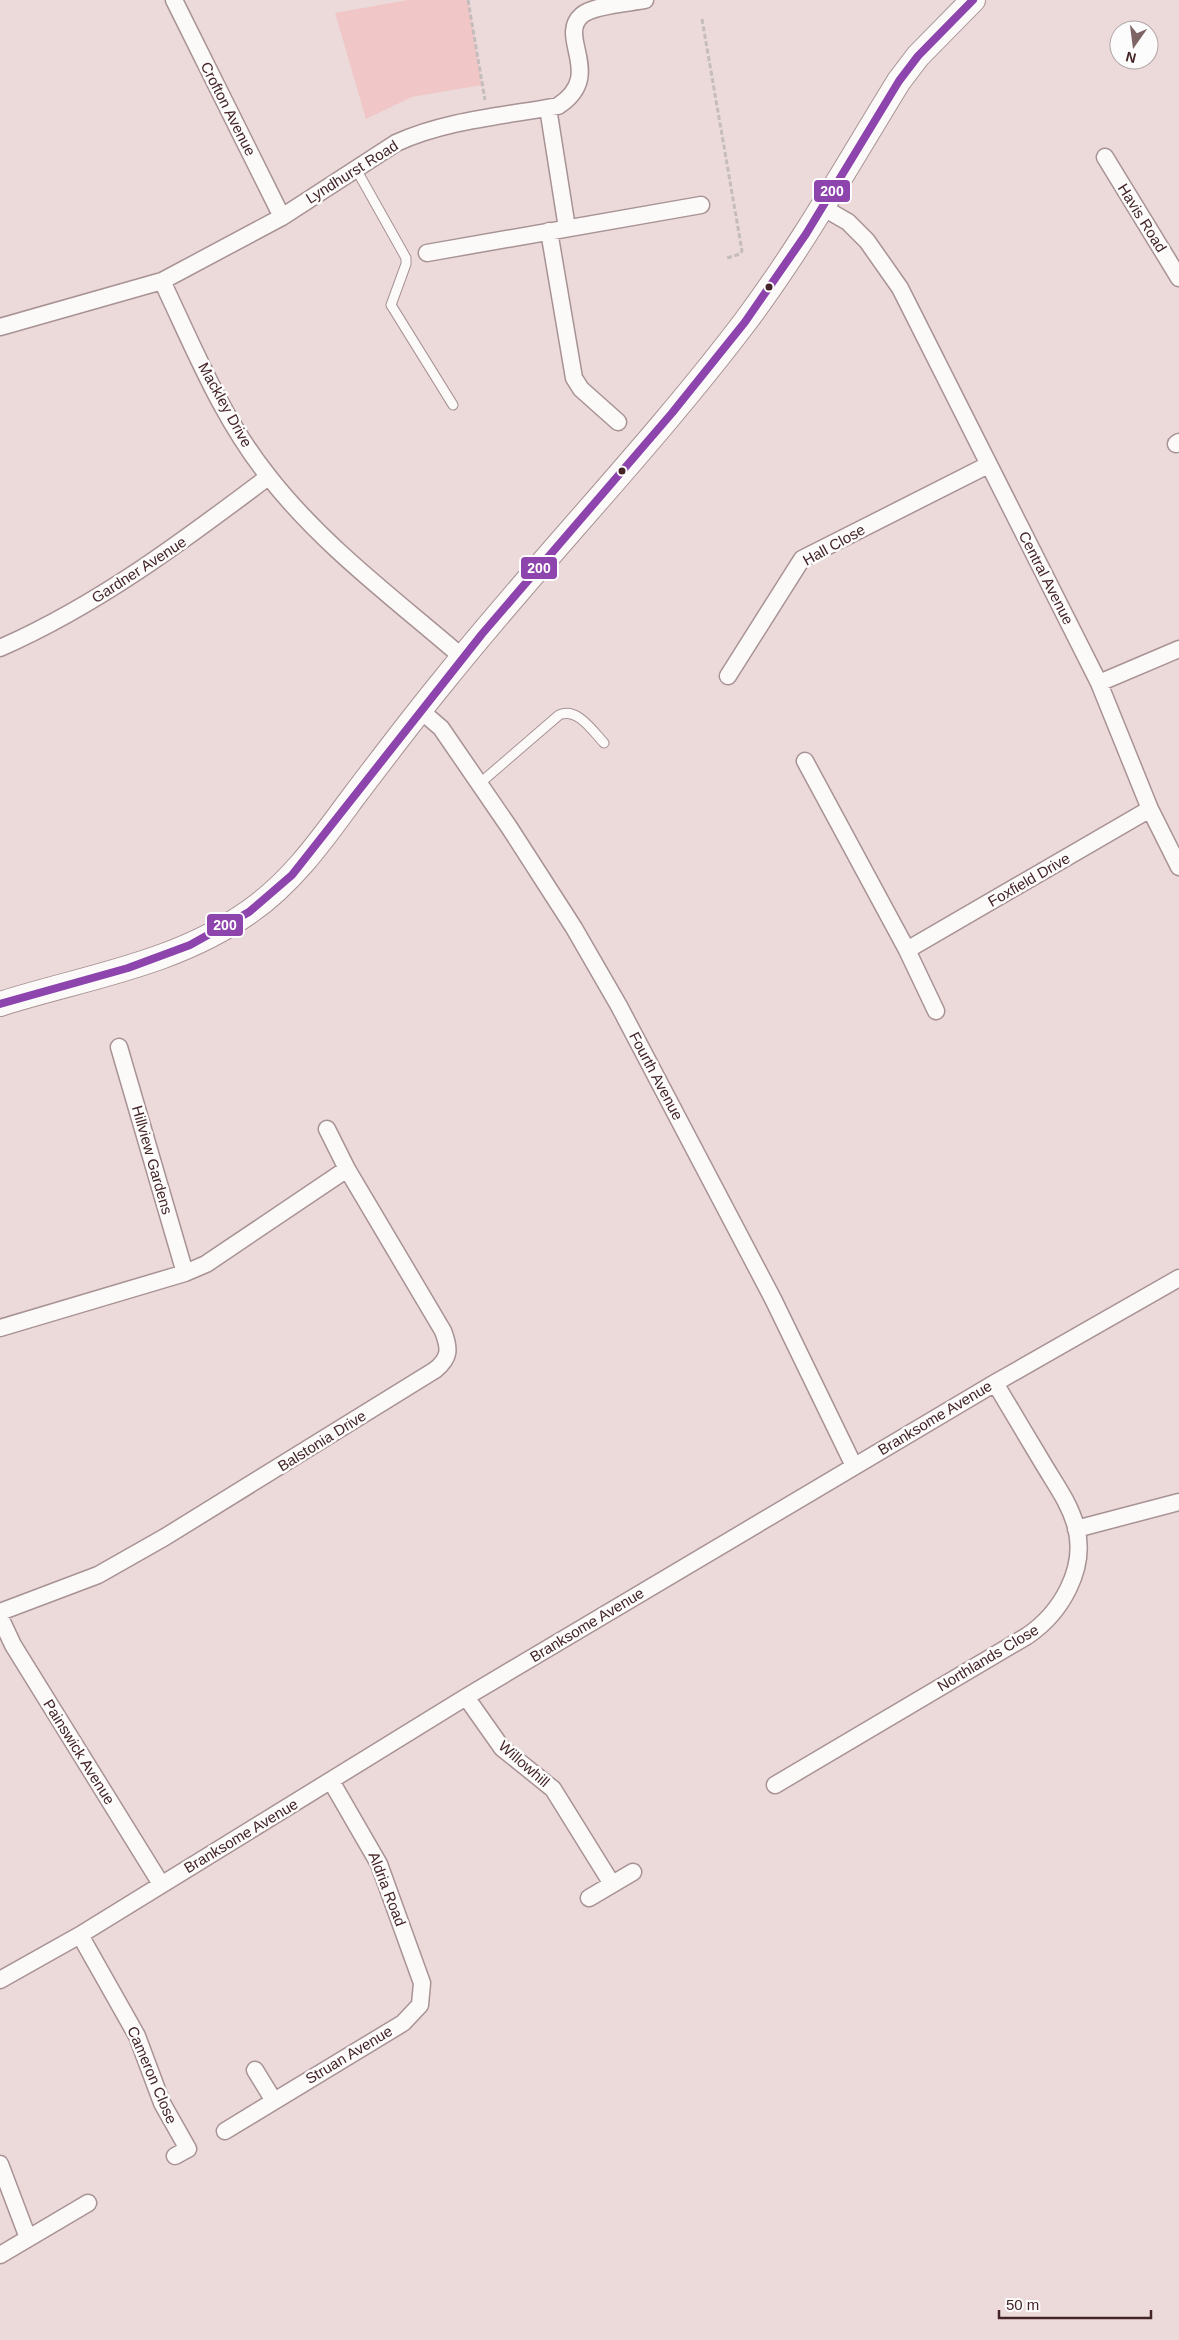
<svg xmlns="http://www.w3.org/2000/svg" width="1179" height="2340" font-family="Arial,sans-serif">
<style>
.green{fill:#f0c6c7}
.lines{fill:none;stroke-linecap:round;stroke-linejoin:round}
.lane-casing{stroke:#a89294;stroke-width:11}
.street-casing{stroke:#a89294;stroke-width:19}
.secondary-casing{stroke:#a89294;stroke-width:26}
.path{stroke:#c5bcbc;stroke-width:3;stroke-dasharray:5 2.5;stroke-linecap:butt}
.lane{stroke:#fcf9f9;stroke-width:9}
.street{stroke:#fcf9f9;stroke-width:16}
.secondary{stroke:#fcf9f9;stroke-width:24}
.bus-1-casing{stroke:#fcfcfc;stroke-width:11}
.bus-1{stroke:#8e44ad;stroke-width:8}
.bus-dot{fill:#442426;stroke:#fcfcfc;stroke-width:2}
.labels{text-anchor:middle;stroke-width:5;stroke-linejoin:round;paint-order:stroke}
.street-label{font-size:15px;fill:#442426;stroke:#fcfcfc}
.line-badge{stroke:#fcfcfc;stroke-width:2}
.badge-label{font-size:14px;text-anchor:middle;font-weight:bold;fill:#fff}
</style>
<rect width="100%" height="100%" fill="#ecdada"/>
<!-- green -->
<path class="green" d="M408 0H468L482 85 412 97 366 119 335 13Z"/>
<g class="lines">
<defs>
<path id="lane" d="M356 169 406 258V264L391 305 453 405
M479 784 559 715C577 707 592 730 604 743"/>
<path id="street" d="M174 0 282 217
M548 108 567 228
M1105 157 1179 278
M822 207 848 222 867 241 900 288 1099 683 1150 809 1179 867
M549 231 574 378 581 389 618 422
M427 253 701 205
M162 281C194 348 222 419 269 477 323 546 396 600 462 657
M0 327 162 281 282 217 396 143C446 120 504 116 558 106 606 75 556 37 582 15 594 5 630 3 645 0
M1176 444 1179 442
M0 648C98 605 183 541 268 477
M728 676 802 559 988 465
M1099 683 1179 649
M420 710 441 728 509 827 574 928 619 1006 773 1299 854 1466
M805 761 907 950 1150 809
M907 950 936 1011
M119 1047 185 1273
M0 1328 185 1273 206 1264 347 1169
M1076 1529 1179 1502
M0 1612 98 1575 165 1537 435 1370C450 1358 450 1349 443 1331L347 1169 327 1129
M0 1617 13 1645 161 1884
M466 1697 502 1748 553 1789 612 1884
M775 1785 1027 1636C1061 1613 1087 1569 1076 1527 1070 1504 1056 1485 1044 1465 1028 1438 1011 1410 995 1383
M589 1898 633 1872
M80 1935 137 2036 162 2103 188 2149 175 2156
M0 1980 80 1935 466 1697 995 1383 1179 1278
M255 2070 274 2101
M225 2131 403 2023 420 2005 422 1983 379 1864 331 1781
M0 2164 28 2238
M0 2255 88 2203"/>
<path id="secondary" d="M0 1004C85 977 174 965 249 912 291 883 321 841 351 800 382 759 413 718 445 679 542 558 651 446 745 322 802 246 849 162 899 81L918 56 973 0"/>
</defs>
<!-- lane casing -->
<use href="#lane" class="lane-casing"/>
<!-- street casing -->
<use href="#street" class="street-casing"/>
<!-- secondary casing -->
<use href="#secondary" class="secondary-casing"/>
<!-- path -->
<path class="path" d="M468 0 485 100
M702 19 742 251 740 254 727 258"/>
<!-- lane -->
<use href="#lane" class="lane"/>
<!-- street -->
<use href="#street" class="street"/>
<!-- secondary -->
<use href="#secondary" class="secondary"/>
<defs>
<path id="bus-1" d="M0 1004 128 968 190 945 249 912 292 875 482 634 672 413 745 322 806 234 899 81 918 56 973 0"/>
</defs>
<!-- bus-1 casing -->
<use href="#bus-1" class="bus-1-casing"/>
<!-- bus-1 -->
<use href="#bus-1" class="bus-1"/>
</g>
<!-- markers -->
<g class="bus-dot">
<circle cx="769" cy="287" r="4.5"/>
<circle cx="622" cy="471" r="4.5"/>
</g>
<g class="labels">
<!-- street labels -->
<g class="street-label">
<text transform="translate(228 109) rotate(63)" y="5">Crofton Avenue</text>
<text transform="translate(352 172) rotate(-32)" y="5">Lyndhurst Road</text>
<text transform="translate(1142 218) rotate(58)" y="5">Havis Road</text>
<text transform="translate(225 405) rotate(61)" y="5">Mackley Drive</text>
<text transform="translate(834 545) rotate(-29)" y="5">Hall Close</text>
<text transform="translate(139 570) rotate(-33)" y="5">Gardner Avenue</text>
<text transform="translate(1046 578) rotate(63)" y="5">Central Avenue</text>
<text transform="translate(1029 880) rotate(-30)" y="5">Foxfield Drive</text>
<text transform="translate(656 1076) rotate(62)" y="5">Fourth Avenue</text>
<text transform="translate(152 1160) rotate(74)" y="5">Hillview Gardens</text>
<text transform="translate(935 1418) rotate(-31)" y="5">Branksome Avenue</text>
<text transform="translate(322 1441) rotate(-32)" y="5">Balstonia Drive</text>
<text transform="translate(587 1625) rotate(-31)" y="5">Branksome Avenue</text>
<text transform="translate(988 1658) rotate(-31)" y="5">Northlands Close</text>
<text transform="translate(79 1752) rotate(58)" y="5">Painswick Avenue</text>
<text transform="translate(524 1764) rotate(41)" y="5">Willowhill</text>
<text transform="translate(241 1836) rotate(-31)" y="5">Branksome Avenue</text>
<text transform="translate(387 1889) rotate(69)" y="5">Aldria Road</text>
<text transform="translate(349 2055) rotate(-31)" y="5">Struan Avenue</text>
<text transform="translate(152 2075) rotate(67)" y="5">Cameron Close</text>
</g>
</g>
<g class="line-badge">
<rect x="813" y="179" width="38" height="24" rx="5" fill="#8e44ad"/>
<rect x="520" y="556" width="38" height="24" rx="5" fill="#8e44ad"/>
<rect x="206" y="913" width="38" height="24" rx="5" fill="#8e44ad"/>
</g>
<g class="badge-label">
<text x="832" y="196">200</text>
<text x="539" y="573">200</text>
<text x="225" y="930">200</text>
</g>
<!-- north arrow -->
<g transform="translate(1134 45) rotate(194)"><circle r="24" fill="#fcfcfc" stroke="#b2a6a6"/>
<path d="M0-4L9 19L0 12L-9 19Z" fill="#7f6465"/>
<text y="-8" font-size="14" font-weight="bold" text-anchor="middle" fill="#442426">N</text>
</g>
<!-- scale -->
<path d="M999 2310v8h152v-8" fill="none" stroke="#442426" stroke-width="2.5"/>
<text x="1006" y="2310" font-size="15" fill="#442426" stroke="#fcfcfc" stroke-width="4" paint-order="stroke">50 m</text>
</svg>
